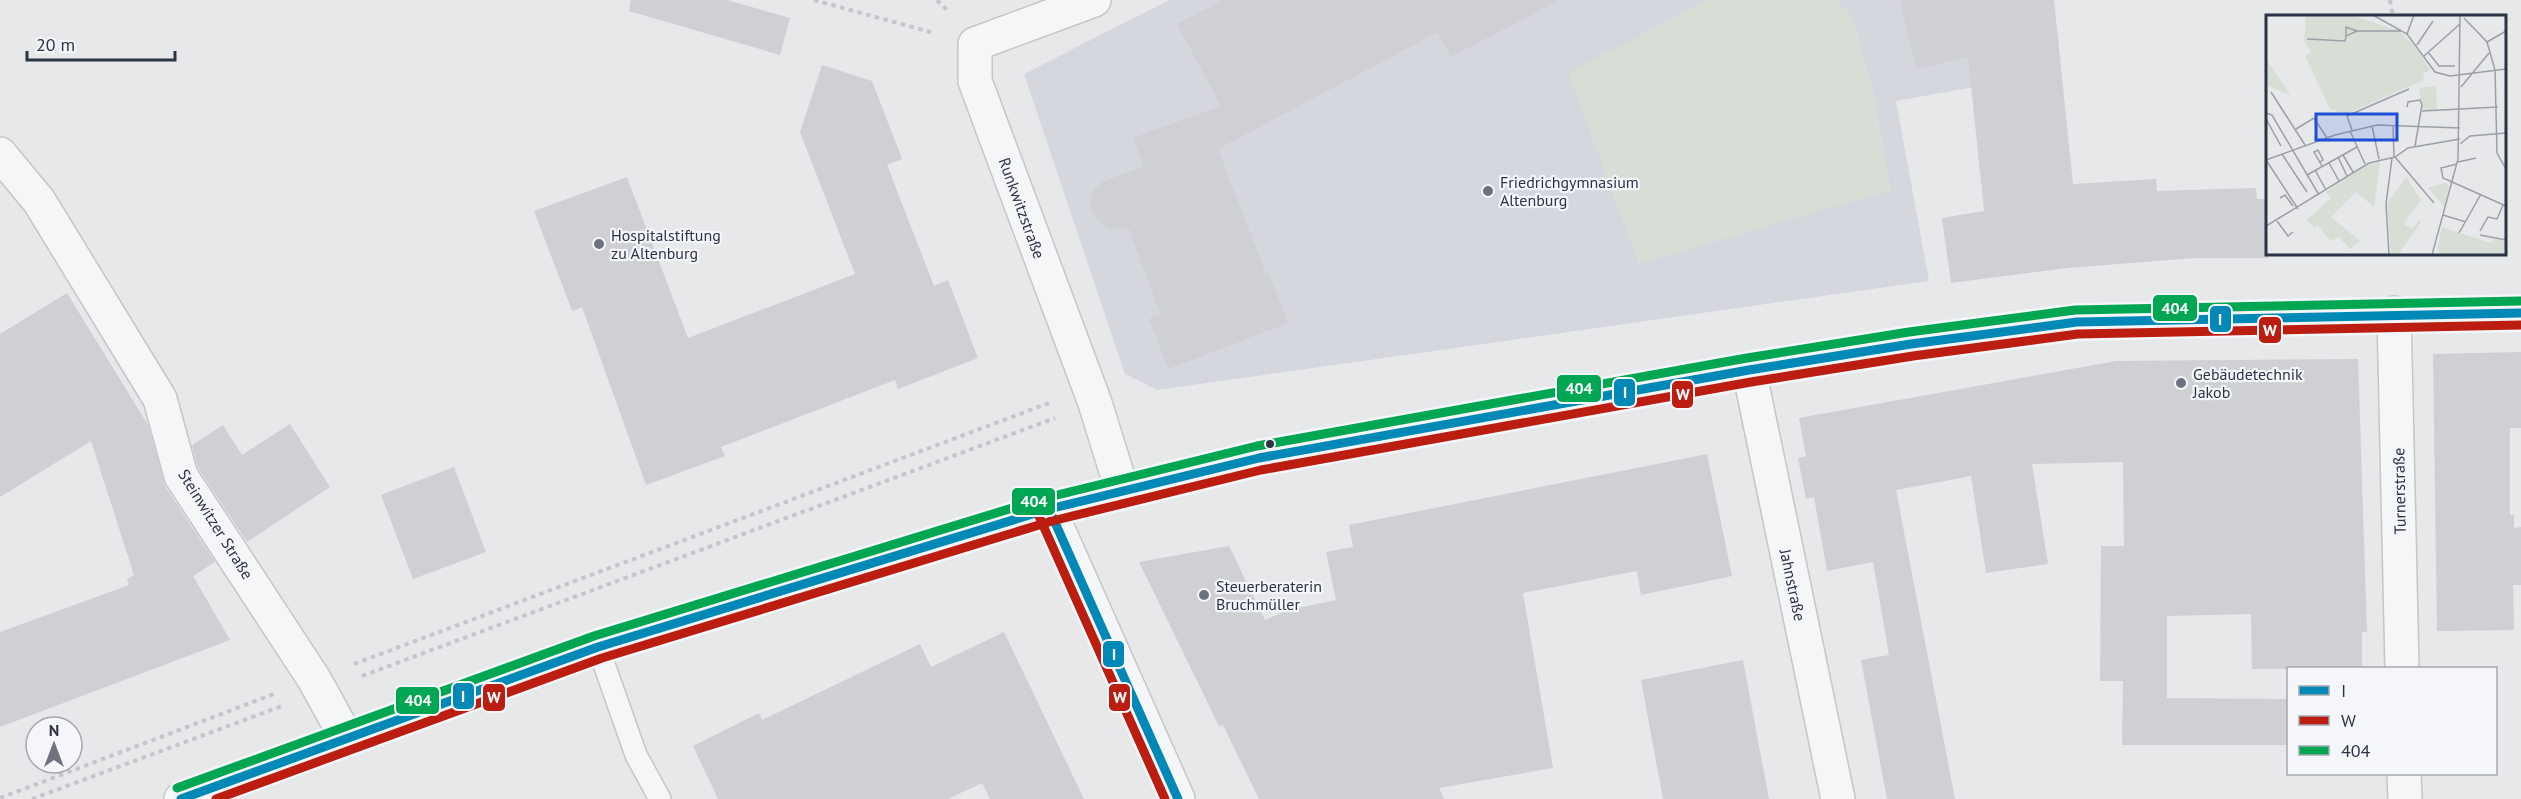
<svg xmlns="http://www.w3.org/2000/svg" width="2521" height="799" font-family="'PT Sans',sans-serif">
<style>
.built{fill:#d4d7dd}
.green{fill:#d6ded6}
.building{fill:#ced0d3}
.lines{fill:none;stroke-linecap:round;stroke-linejoin:round}
.lane-casing{stroke:#c4c6c8;stroke-width:24}
.street-casing{stroke:#c4c6c8;stroke-width:36}
.secondary-casing{stroke:#c4c6c8;stroke-width:36}
.path{stroke:#c5c6ca;stroke-width:4;stroke-dasharray:4.5 4.5;stroke-linecap:butt}
.lane{stroke:#f5f6f7;stroke-width:21}
.street{stroke:#f5f6f7;stroke-width:33}
.secondary{stroke:#f8f8f8;stroke-width:33}
.bus-1-casing{stroke:#f4f6f9;stroke-width:14}
.bus-2-casing{stroke:#f4f6f9;stroke-width:14}
.bus-3-casing{stroke:#f4f6f9;stroke-width:14}
.bus-1{stroke:#0089b6;stroke-width:9}
.bus-2{stroke:#bb1e10;stroke-width:9}
.bus-3{stroke:#00a651;stroke-width:9}
.poi-dot{fill:#6c737f;stroke:#f4f6f9;stroke-width:2}
.bus-dot{fill:#2b3445;stroke:#f4f6f9;stroke-width:2}
.labels{text-anchor:middle;stroke-width:4.5;stroke-linejoin:round;paint-order:stroke}
.poi-label{font-size:16px;fill:#2b3445;stroke:#f4f6f9;text-anchor:start}
.street-label{font-size:16px;fill:#2b3445;stroke:#f4f6f9}
.inset-road{fill:none;stroke:#9ba0a8;stroke-width:1.5}
.view{fill:#1d4ed8;fill-opacity:0.15;stroke:#1d4ed8;stroke-width:3}
.inset-edge{fill:none;stroke:#2b3445;stroke-width:3}
.line-badge{stroke:#f4f6f9;stroke-width:2}
.badge-label{font-size:16px;text-anchor:middle;font-weight:bold;fill:#fff}
</style>
<rect width="100%" height="100%" fill="#e6e8ea"/>
<!-- built -->
<path class="built" d="M1169 0H1994L2013 80 1896 101 1929 281 1157 390 1125 374 1024 74Z"/>
<!-- green -->
<path class="green" d="M1706 0H1836L1852 16 1872 85 1891 190 1639 264 1568 73Z"/>
<!-- building -->
<path class="building" d="M631 0H727L790 18 780 55 629 11Z
M1223 0H1559L1451 57 1438 32 1218 149 1266 274 1269 273 1288 323 1168 369 1149 319 1161 315 1129 229 1108 228 1098 221 1092 211 1090 201 1094 190 1102 182 1144 166 1133 138 1221 106 1177 24Z
M1900 0H2054L2073 184 2156 179 2157 191 2256 188 2257 199H2268V258H2194L2068 268 1951 283 1942 218 1984 211 1968 57 1916 69Z
M822 65 872 81 902 159 887 165 934 286 948 280 978 358 898 389 895 380 721 447 725 456 646 485 582 307 572 311 534 211 627 177 688 338 855 274 800 132Z
M67 293 148 425 165 486 215 562 193 576 230 640 0 727V632L129 585 127 579 134 575 91 441 0 497V334Z
M2521 352V428H2510V515H2514V528L2521 527V585H2513L2514 630 2437 631 2433 354Z
M2358 359 2367 632H2362V669H2252L2251 614 2167 616V698L2289 699V745H2122L2123 681H2100L2101 546H2124L2123 462 2032 464 2048 564 1986 573 1971 476 1896 490 1955 799H1887L1861 660 1889 655 1873 562 1827 571 1814 497 1806 499 1798 458 1806 456 1799 418 2116 361Z
M290 424 330 487 247 542 198 468 192 445 223 425 242 455Z
M1707 454 1732 576 1641 595 1637 571 1523 593 1553 768 1439 788 1444 799H1259L1223 725 1219 726 1139 562 1229 546 1265 620 1288 610 1336 600 1326 552 1353 547 1349 525Z
M454 467 486 552 413 579 381 495Z
M1004 632 1084 799H990L982 783 948 799H718L693 746 759 713 762 720 920 644 931 667Z
M1743 660 1769 799H1663L1641 680Z"/>
<g class="lines">
<defs>
<path id="lane" d="M598 647 636 755 660 799"/>
<path id="street" d="M1094 0 975 44V81L1095 403 1122 490
M0 154 39 201 160 399 181 476 314 679 347 739
M2394 313 2402 668
M1749 370 1838 799
M1049 509 1178 799
M2404 774 2405 799"/>
<path id="secondary" d="M181 799 598 647 1049 509 1259 458 1749 370 1911 344 2077 322 2521 313"/>
</defs>
<!-- lane casing -->
<use href="#lane" class="lane-casing"/>
<!-- street casing -->
<use href="#street" class="street-casing"/>
<!-- secondary casing -->
<use href="#secondary" class="secondary-casing"/>
<!-- path -->
<path class="path" d="M814 0 934 33
M937 0 949 12
M2390 0 2393 16
M354 664 1049 403
M362 676 1055 418
M0 798 274 694
M32 799 282 706"/>
<!-- lane -->
<use href="#lane" class="lane"/>
<!-- street -->
<use href="#street" class="street"/>
<!-- secondary -->
<use href="#secondary" class="secondary"/>
<defs>
<path id="bus-1" d="M1049 509 1178 799
M181 799 598 647 1049 509 1259 458 1749 370 1911 344 2077 322 2521 313"/>
<path id="bus-2" d="M1038 514 1165 799
M216 799 602 658 1052 521 1261 470 1751 382 1913 356 2078 334 2521 325"/>
<path id="bus-3" d="M177 788 594 636 1045 498 1257 446 1747 358 1909 332 2075 310 2521 301"/>
</defs>
<!-- bus-1 casing -->
<use href="#bus-1" class="bus-1-casing"/>
<!-- bus-2 casing -->
<use href="#bus-2" class="bus-2-casing"/>
<!-- bus-3 casing -->
<use href="#bus-3" class="bus-3-casing"/>
<!-- bus-1 -->
<use href="#bus-1" class="bus-1"/>
<!-- bus-2 -->
<use href="#bus-2" class="bus-2"/>
<!-- bus-3 -->
<use href="#bus-3" class="bus-3"/>
</g>
<!-- markers -->
<g class="poi-dot">
<circle cx="1488" cy="191" r="6"/>
<circle cx="599" cy="244" r="6"/>
<circle cx="2181" cy="383" r="6"/>
<circle cx="1204" cy="595" r="6"/>
</g>
<circle class="bus-dot" cx="1270" cy="444" r="5"/>
<g class="labels">
<!-- poi labels -->
<g class="poi-label">
<text x="1500" y="188">Friedrichgymnasium<tspan x="1500" dy="18">Altenburg</tspan></text>
<text x="611" y="241">Hospitalstiftung<tspan x="611" dy="18">zu Altenburg</tspan></text>
<text x="2193" y="380">Gebäudetechnik<tspan x="2193" dy="18">Jakob</tspan></text>
<text x="1216" y="592">Steuerberaterin<tspan x="1216" dy="18">Bruchmüller</tspan></text>
</g>
<!-- street labels -->
<g class="street-label">
<text transform="translate(1022 208) rotate(70)" y="6">Runkwitzstraße</text>
<text transform="translate(2399 491) rotate(-91)" y="6">Turnerstraße</text>
<text transform="translate(216 524) rotate(58)" y="6">Steinwitzer Straße</text>
<text transform="translate(1793 585) rotate(78)" y="6">Jahnstraße</text>
</g>
</g>
<!-- overview -->
<g transform="translate(2266 15)">
<rect width="240" height="240" fill="#e6e8ea"/>
<path d="M40 0H85L133 16 152 35 164 55 157 59 158 65 80 99 64 94 39 41 45 38 38 25ZM0 44 24 79V80L0 70ZM170 71 171 95H157L153 73ZM114 146 108 192 90 177 65 202 94 226 84 234 73 222 64 226 52 210 48 213 41 205 65 183 60 177 99 151ZM140 162 155 185 138 209 146 214 153 205 155 207 132 240H125L121 189ZM178 168 183 171 178 191 162 173ZM176 212 225 228 228 224 239 226 240 234 237 240H176L171 235Z" fill="#d6ded6"/>
<path class="inset-road" d="M107 0 141 19 169 57 184 61 240 54M198 3 221 27 229 55 231 138 240 154M141 19 148 0M80 21V12L91 16M41 24 79 26 80 21 91 16H136M221 27 240 16M151 30 167 6M162 37 173 51H189M158 41 194 9M195 72 223 38M5 77 39 130M141 92 142 87 154 85 156 90 149 131M156 96 232 92M0 98 6 100 53 180M0 104 15 131M106 111 113 144M127 111 128 143M30 114 48 103 61 123M86 115 81 101 143 74M84 116 99 149M194 129 204 121 240 118M16 139 41 177M77 140 87 157M72 142 81 161M129 142 168 188M0 145 32 194M0 145 69 120 111 110 194 113M54 147 57 145 52 135 48 137 56 151M192 147 210 143M63 148 73 166M191 149 175 153 177 163 240 191M49 155 60 175M41 160 91 132M14 183 19 180 27 191M177 200 200 207M11 206 22 221 27 217M0 211 103 148 129 142 142 133 194 124M214 216 222 202 231 204 237 190M193 218 215 179M214 220 240 225M123 240 120 189 126 143M166 240 192 144 194 0"/>
<path class="view" d="M50 99H131V125H50Z"/>
<rect width="240" height="240" class="inset-edge"/>
</g>
<g class="line-badge">
<rect x="2152" y="294" width="46" height="28" rx="6" fill="#00a651"/>
<rect x="2209" y="305" width="23" height="28" rx="6" fill="#0089b6"/>
<rect x="2258" y="316" width="24" height="28" rx="6" fill="#bb1e10"/>
<rect x="1556" y="374" width="46" height="29" rx="6" fill="#00a651"/>
<rect x="1613" y="378" width="23" height="29" rx="6" fill="#0089b6"/>
<rect x="1671" y="380" width="23" height="29" rx="6" fill="#bb1e10"/>
<rect x="1011" y="487" width="45" height="29" rx="6" fill="#00a651"/>
<rect x="1102" y="640" width="23" height="28" rx="6" fill="#0089b6"/>
<rect x="452" y="682" width="23" height="28" rx="6" fill="#0089b6"/>
<rect x="482" y="683" width="24" height="29" rx="6" fill="#bb1e10"/>
<rect x="1108" y="683" width="23" height="29" rx="6" fill="#bb1e10"/>
<rect x="395" y="686" width="45" height="29" rx="6" fill="#00a651"/>
</g>
<g class="badge-label">
<text x="2175" y="314">404</text>
<text x="2220" y="325">I</text>
<text x="2270" y="336">W</text>
<text x="1579" y="394">404</text>
<text x="1625" y="398">I</text>
<text x="1683" y="400">W</text>
<text x="1034" y="507">404</text>
<text x="1114" y="660">I</text>
<text x="463" y="702">I</text>
<text x="494" y="703">W</text>
<text x="1120" y="703">W</text>
<text x="418" y="706">404</text>
</g>
<!-- legend -->
<rect x="2287" y="667" width="210" height="108" fill="#f4f6f9" stroke="#a4a8b1" stroke-width="1.5"/>
<rect x="2299" y="686" width="30" height="9" fill="#0089b6" stroke="#a4a8b1" stroke-width="1.5"/>
<text x="2341" y="697" font-size="18" fill="#2b3445">I</text>
<rect x="2299" y="716" width="30" height="9" fill="#bb1e10" stroke="#a4a8b1" stroke-width="1.5"/>
<text x="2341" y="727" font-size="18" fill="#2b3445">W</text>
<rect x="2299" y="746" width="30" height="9" fill="#00a651" stroke="#a4a8b1" stroke-width="1.5"/>
<text x="2341" y="757" font-size="18" fill="#2b3445">404</text>
<!-- north arrow -->
<g transform="translate(54 745)"><circle r="28" fill="#f4f6f9" stroke="#a4a8b1" stroke-width="1.5"/>
<path d="M0-4.5L10 22L0 15L-10 22Z" fill="#6c737f"/>
<text y="-9" font-size="16" font-weight="bold" text-anchor="middle" fill="#2b3445">N</text>
</g>
<!-- scale -->
<path d="M27 51v9h148v-9" fill="none" stroke="#2b3445" stroke-width="3"/>
<text x="36" y="51" font-size="18" fill="#2b3445" stroke="#f4f6f9" stroke-width="4.5" paint-order="stroke">20 m</text>
</svg>
